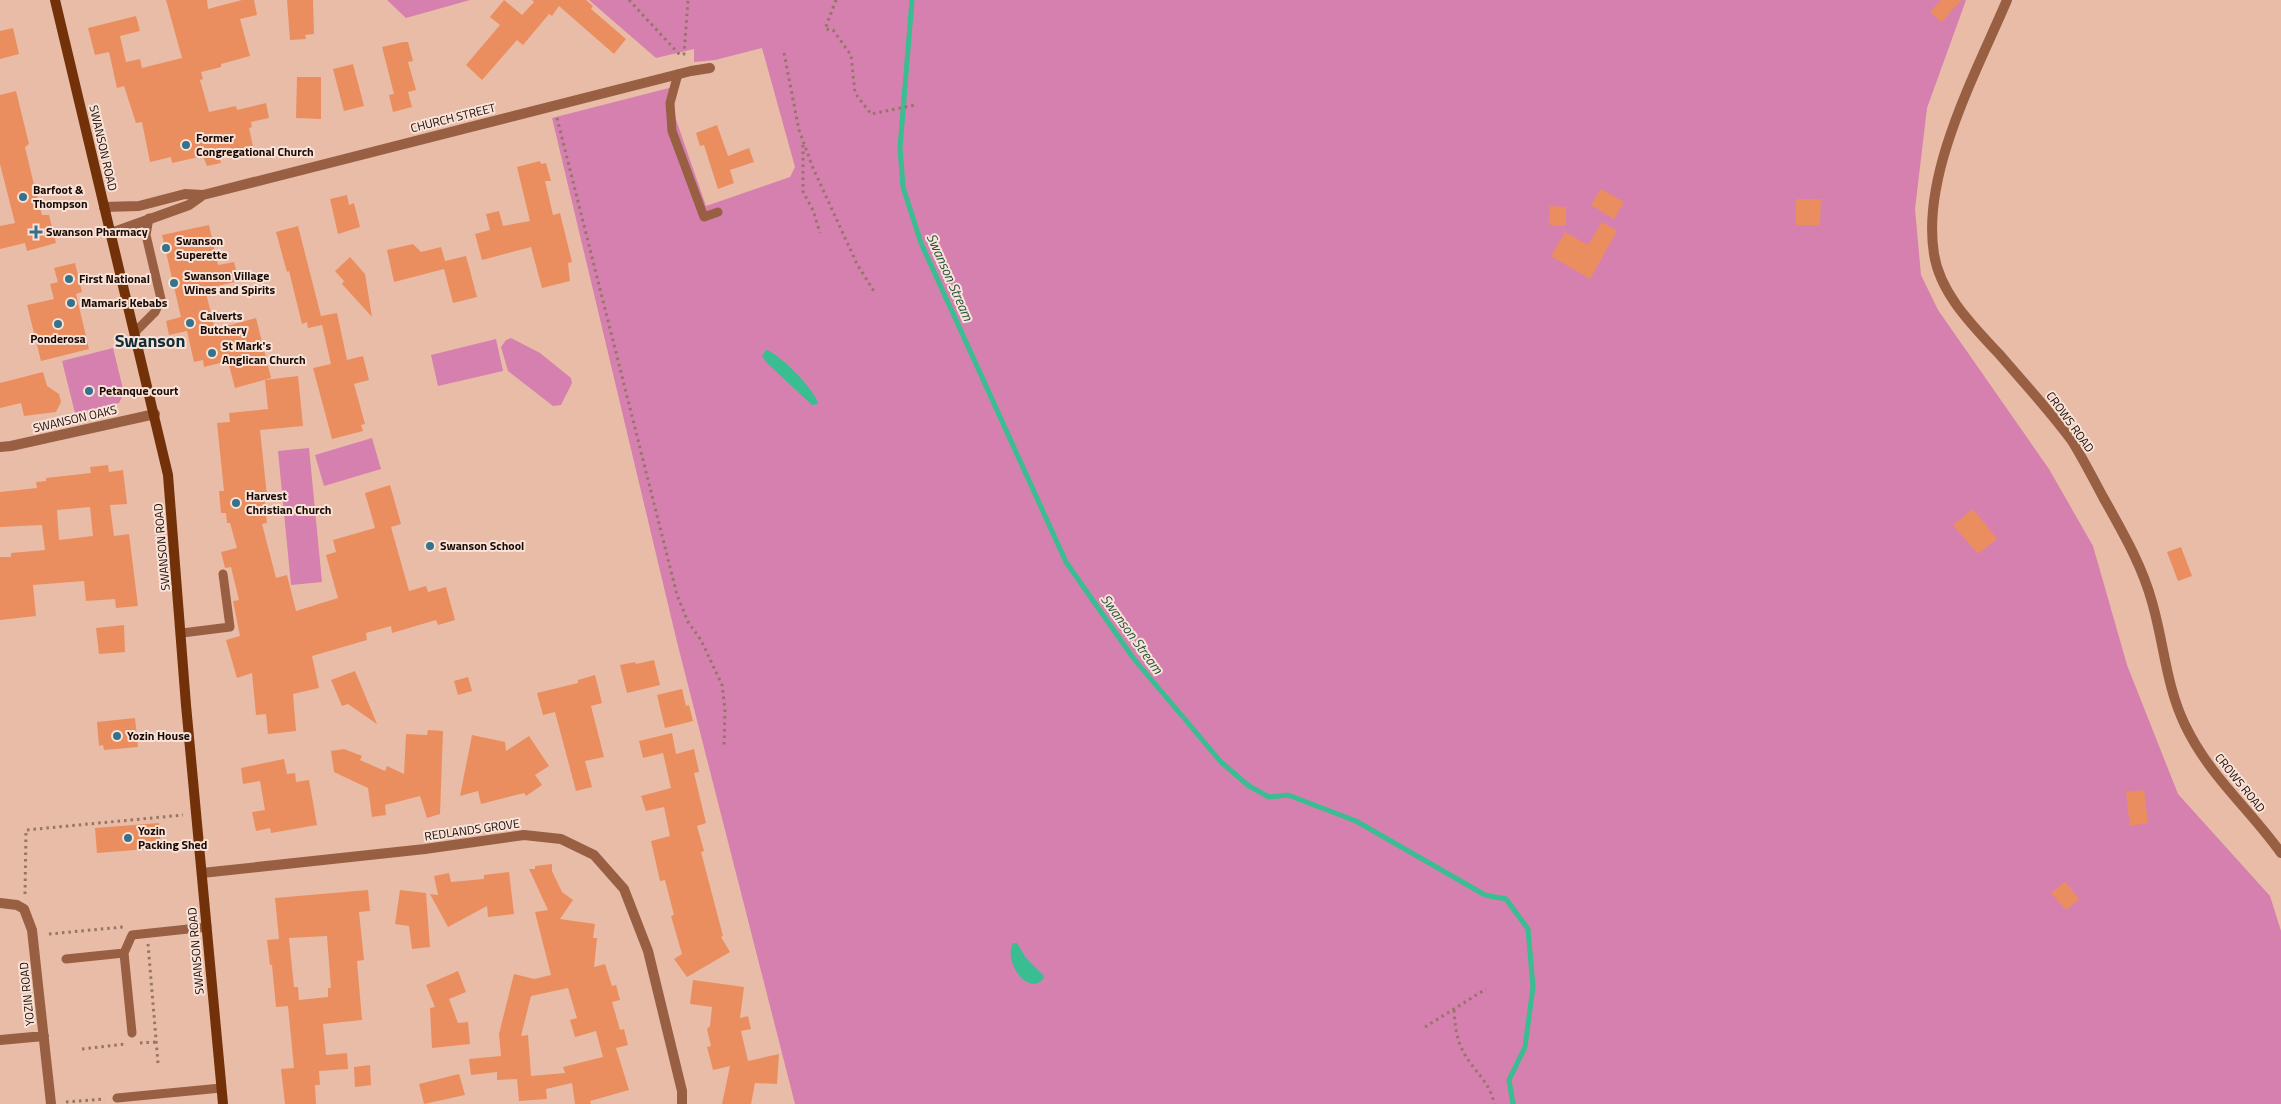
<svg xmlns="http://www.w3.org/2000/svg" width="2281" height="1104" font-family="'Titillium Web',sans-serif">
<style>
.green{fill:#d580af}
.water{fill:#39bd91}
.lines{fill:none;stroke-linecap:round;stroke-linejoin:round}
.stream{stroke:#39bd91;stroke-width:5}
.building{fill:#eb8e5f;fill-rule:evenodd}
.path{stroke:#957566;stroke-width:3;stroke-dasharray:2.5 4;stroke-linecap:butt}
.service{stroke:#985f43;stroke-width:9}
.minor{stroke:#985f43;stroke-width:10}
.secondary{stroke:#723109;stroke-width:10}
.poi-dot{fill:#36728a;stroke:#f9e2d7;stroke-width:2}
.labels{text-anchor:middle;stroke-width:4;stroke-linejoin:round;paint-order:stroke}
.street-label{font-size:12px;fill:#190a04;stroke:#f9e2d7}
.poi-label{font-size:12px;font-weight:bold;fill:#190a04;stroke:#f9e2d7;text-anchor:start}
.water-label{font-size:14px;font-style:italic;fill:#205341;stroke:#f9e2d7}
.district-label{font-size:18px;font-weight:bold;fill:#102d38;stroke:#f9e2d7}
</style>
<rect width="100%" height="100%" fill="#e8bca7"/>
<!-- green -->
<path class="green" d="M387 0H470L406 18Z
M589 0H1966L1927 108 1915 209 1921 275 1938 310 2049 469 2093 546 2127 665 2178 794 2270 896 2281 931V1104H795L677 642 552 118 677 86 672 108 706 206 790 177 795 167 762 48 715 60 694 62V49L656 58Z
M511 338 540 353 571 378 572 383 561 405 553 406 508 371 501 347 506 340Z
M496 339 503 371 438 386 431 355Z
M113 348 124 393 119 403 75 413 62 361Z
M372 438 381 469 324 486 315 455Z
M309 448 322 582 291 585 278 451Z"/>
<!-- water -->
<path class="water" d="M766 350C778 352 818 393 818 404L812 405 767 363 762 356Z
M1013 943H1017L1026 958 1043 975 1044 978C1028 998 1003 961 1013 943Z"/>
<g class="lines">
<!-- stream -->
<path class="stream" d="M912 0 900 148 903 187 921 243 1066 562 1134 659 1221 762 1249 786 1269 797 1288 795 1356 821 1485 895 1506 899 1528 929 1533 987 1525 1047 1509 1080 1513 1104"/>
</g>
<!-- building -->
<path class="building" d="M166 0H207L208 9 242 0H254L257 15 240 19 250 56 221 64V67L201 72 203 79 200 80 209 112 236 106 237 110 266 103 269 118 251 122 252 127 249 128 253 146 222 153 219 155 221 163 207 166 203 156 172 163 171 157 150 162 142 122 136 123 124 86 117 88 109 52 95 55 88 28 136 16 140 31 120 36 126 62 140 59 142 68 182 58Z
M287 0H313L314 34 305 35 306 39 290 40Z
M504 0 522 15 534 2 532 0H586L593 6 591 9 626 39 614 54 559 6 552 16 549 14 523 45 517 40 482 80 466 65 500 25 490 17Z
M1941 0H1961L1942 22 1930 12Z
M13 28 19 54 0 59V31Z
M403 42H408L413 61 408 62 416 90 408 92 412 107 393 112 389 95 394 94 382 47Z
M353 64 364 106 344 111 333 69Z
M297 77H321V119L296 118Z
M16 91 29 144 25 147 35 189 42 215H49L56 243 27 251 25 243 0 249V226L15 223 0 164V95Z
M717 125 728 156 749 148 754 162 730 170 734 183 718 189 704 145 700 146 696 133Z
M540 161 541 164 546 163 551 181H545L553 215 560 213 572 262 568 263 570 281 542 288 531 247 482 260 475 234 490 230 486 214 499 211 503 226 530 221 517 167Z
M1601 189 1624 202 1614 219 1591 205Z
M347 195 349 205 354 203 360 227 338 234 330 199Z
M1796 199H1821L1820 225H1796Z
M1550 206 1566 207V226L1549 225Z
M1602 222 1617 231 1590 279 1551 256 1565 232 1588 245Z
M209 225 218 265 234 262 239 281 205 289 215 329 256 318 271 378 235 388 228 361 204 367 203 360 194 362 187 331 169 335 166 321 181 317 162 235Z
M298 226 321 316 337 313 347 360 363 356 369 380 354 384 365 424 361 425 363 431 332 439 313 368 331 364 322 325 308 328 307 322 302 324 289 271 287 272 276 232Z
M413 244 421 252 441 247 445 261 466 256 477 297 453 303 444 269 394 282 387 250Z
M350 257 365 274 372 317 342 284 344 281 335 271Z
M75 263 82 292 76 294 89 349 41 361 27 305 54 299 50 284 58 282 54 268Z
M43 372 47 386 59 394 61 402 56 412 24 416 21 403 0 408V383Z
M298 376 303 426 260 430 267 496H264L267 523 262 524 276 578 287 575 296 611 338 598 326 555 336 552 333 540 375 528 365 493 390 485 401 524 391 527 409 591 426 586 428 592 446 587 455 620 438 625 436 620 392 633 391 626 366 633 367 640 312 656 319 688 293 694 296 731 268 734 266 714 256 715 252 673 237 678 226 640 240 636 233 601 239 600 231 567 225 568 221 552 237 548 230 523H227L226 513H221L219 491H224L217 423 230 422 229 413 268 409 265 380Z
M108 465 109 472 123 470 127 504 110 505 114 536 129 534 138 606 116 608 115 599 86 601 84 581 33 585 36 616 0 620V557H11V553L45 550 42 525 0 527V492L37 488 36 482 46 481V478L91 473 90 467ZM90 507 93 536 59 540 57 510Z
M1973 509 1997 539 1978 554 1953 525Z
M2181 547 2192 576 2178 581 2167 552Z
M124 625 125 652 99 654 96 628Z
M654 660 660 685 627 693 620 665 635 662 636 664Z
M355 671 377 724 348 704 342 706 331 680Z
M595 675 602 703 591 706 604 757 585 761 592 787 576 791 555 712 543 715 537 693 578 683V680Z
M468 677 472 691 458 695 454 681Z
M682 689 686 706 689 705 693 721 665 728 657 695Z
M135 718 138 747 104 750 103 745 99 746 97 722Z
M428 730 443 731 440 814 427 818 420 796 385 805 386 815 372 817 368 788 334 772 331 751 344 749 362 756 360 760 385 771 387 766 404 774 406 734 427 735Z
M672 733 676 754 694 749 699 772 694 773 706 823 697 826 704 851 701 852 723 936 721 937 730 952 687 977 674 959 682 954 671 916 674 915 665 880 660 881 651 841 670 836 664 807 646 811 641 796 671 788 663 753 643 758 639 741Z
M472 735 505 742 506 751 529 736 549 766 535 775 542 785 526 796 524 793 481 804 478 791 460 796Z
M284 759 287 774 295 773 296 782 309 780 317 825 271 833 270 828 256 831 252 812 265 810 260 781 243 784 241 768Z
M2144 790 2148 823 2130 826 2126 792Z
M159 823 161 848 97 853 95 828Z
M552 864V871L562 892 573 900 560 919 595 924 593 938H597L594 967 605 964 612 986 616 985 620 1000 612 1002 620 1030 624 1029 628 1045 616 1048 629 1090 590 1101 591 1104H575L572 1083 546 1089 547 1099 519 1101 517 1079 497 1080V1072L471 1075 469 1059 501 1056 499 1034 514 974 534 979 551 975 535 912 548 910 529 869H535V866ZM568 988 577 1018 570 1020 575 1037 596 1031 603 1057 563 1067 565 1073 531 1076 528 1035 521 1036 531 996Z
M509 872 514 914 488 917 487 906 448 927 430 894 438 895 434 876 449 873 451 882 484 879V875Z
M2065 882 2079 899 2066 910 2051 893Z
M368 890 370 911 359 912 364 960 357 961 362 1020 323 1024 326 1055 347 1053 348 1069 319 1071 320 1085H315L316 1104H285L281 1069 294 1068 288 1006 276 1007 272 965H270L267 940 279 939 275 898ZM327 936 331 988H328V997L299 1000 298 987H294L289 938Z
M400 890 426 893 430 947 412 949 409 926 395 924Z
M458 971 466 992 449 999 458 1023 468 1022 470 1044 432 1048 430 1008 435 1007 426 985Z
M693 980 744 987 740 1018 748 1016 751 1029 741 1031 748 1061 779 1054 777 1084 755 1083 751 1104H722L730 1066 713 1070 707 1047 711 1046 707 1029 710 1026 712 1007 690 1004Z
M370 1065 371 1085 355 1087 354 1067Z
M459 1074 465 1095 424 1104 419 1084Z"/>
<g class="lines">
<!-- path -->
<path class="path" d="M629 0 680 55 684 54 688 0
M836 0 825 29 833 30 851 55 855 93 871 114 915 105
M784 53 799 130 813 168 857 264 875 293
M557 118 677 595 688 622 701 640 722 685 725 709 724 745
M803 145V192L813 210 820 233
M25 894 26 830 183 815
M49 934 123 927
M148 944 158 1063
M1454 1010C1455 1024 1456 1037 1462 1049 1471 1069 1491 1082 1494 1104
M1425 1027 1486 989
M140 1043 156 1042
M82 1049 126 1044
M66 1102 105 1099"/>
<!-- service -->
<path class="service" d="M678 74 670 103 672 131 704 217 718 212
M135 332 155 312 161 299 146 235 149 218
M182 633 230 627 223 574
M124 953 132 1033
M66 959 124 953 132 935 207 927
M117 1098 221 1088"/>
<!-- minor -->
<path class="minor" d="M2007 0C1976 73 1921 174 1934 254 1940 294 1974 327 2000 355 2024 383 2050 411 2072 441 2083 459 2093 478 2103 497 2122 531 2142 565 2152 602 2164 643 2166 686 2185 725 2210 777 2248 807 2281 853
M104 207 139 206 185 194 203 195 691 71 710 68
M111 233 189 205 203 195
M0 447 11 446 155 414
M202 873 425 849 524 835 561 839 594 855 624 889 648 951 682 1091V1104
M0 903 17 905 24 909 32 930 51 1104
M0 1040 44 1036"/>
<!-- secondary -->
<path class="secondary" d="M55 0 168 475 186 705 223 1104"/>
</g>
<!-- markers -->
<g class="poi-dot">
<circle cx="186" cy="145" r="5"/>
<circle cx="23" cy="197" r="5"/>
<path d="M33.5 224.5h5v5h5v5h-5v5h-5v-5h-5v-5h5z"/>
<circle cx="166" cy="248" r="5"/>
<circle cx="69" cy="279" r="5"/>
<circle cx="174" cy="283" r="5"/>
<circle cx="71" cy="303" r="5"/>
<circle cx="190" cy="323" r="5"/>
<circle cx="58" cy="324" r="5"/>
<circle cx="212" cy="353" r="5"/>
<circle cx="89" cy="391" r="5"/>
<circle cx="236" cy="503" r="5"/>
<circle cx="430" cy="546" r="5"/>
<circle cx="117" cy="736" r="5"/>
<circle cx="128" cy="838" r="5"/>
</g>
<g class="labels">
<!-- street labels -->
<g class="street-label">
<text transform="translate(453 118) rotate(-14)" y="4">CHURCH STREET</text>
<text transform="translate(103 148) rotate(77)" y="4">SWANSON ROAD</text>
<text transform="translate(75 419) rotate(-13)" y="4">SWANSON OAKS</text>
<text transform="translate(2070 422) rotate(54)" y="4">CROWS ROAD</text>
<text transform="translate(162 547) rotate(-95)" y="4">SWANSON ROAD</text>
<text transform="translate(2240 783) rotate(51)" y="4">CROWS ROAD</text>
<text transform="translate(472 830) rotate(-8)" y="4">REDLANDS GROVE</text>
<text transform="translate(196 951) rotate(-95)" y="4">SWANSON ROAD</text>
<text transform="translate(27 994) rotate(-96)" y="4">YOZIN ROAD</text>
</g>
<!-- poi labels -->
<g class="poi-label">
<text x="196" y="142">Former<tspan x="196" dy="14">Congregational Church</tspan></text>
<text x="33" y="194">Barfoot &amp;<tspan x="33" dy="14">Thompson</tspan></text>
<text x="46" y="236">Swanson Pharmacy</text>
<text x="176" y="245">Swanson<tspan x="176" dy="14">Superette</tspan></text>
<text x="184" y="280">Swanson Village<tspan x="184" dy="14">Wines and Spirits</tspan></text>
<text x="79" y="283">First National</text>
<text x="81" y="307">Mamaris Kebabs</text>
<text x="200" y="320">Calverts<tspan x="200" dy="14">Butchery</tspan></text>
<text x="58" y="343" text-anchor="middle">Ponderosa</text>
<text x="222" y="350">St Mark's<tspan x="222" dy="14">Anglican Church</tspan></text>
<text x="99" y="395">Petanque court</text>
<text x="246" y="500">Harvest<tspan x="246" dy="14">Christian Church</tspan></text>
<text x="440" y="550">Swanson School</text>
<text x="127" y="740">Yozin House</text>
<text x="138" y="835">Yozin<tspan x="138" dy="14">Packing Shed</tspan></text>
</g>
<!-- water labels -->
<g class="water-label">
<text transform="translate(950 277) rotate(66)" y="5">Swanson Stream</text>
<text transform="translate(1132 634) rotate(54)" y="5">Swanson Stream</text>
</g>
<!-- district labels -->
<g class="district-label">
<text x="150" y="347">Swanson</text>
</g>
</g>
</svg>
